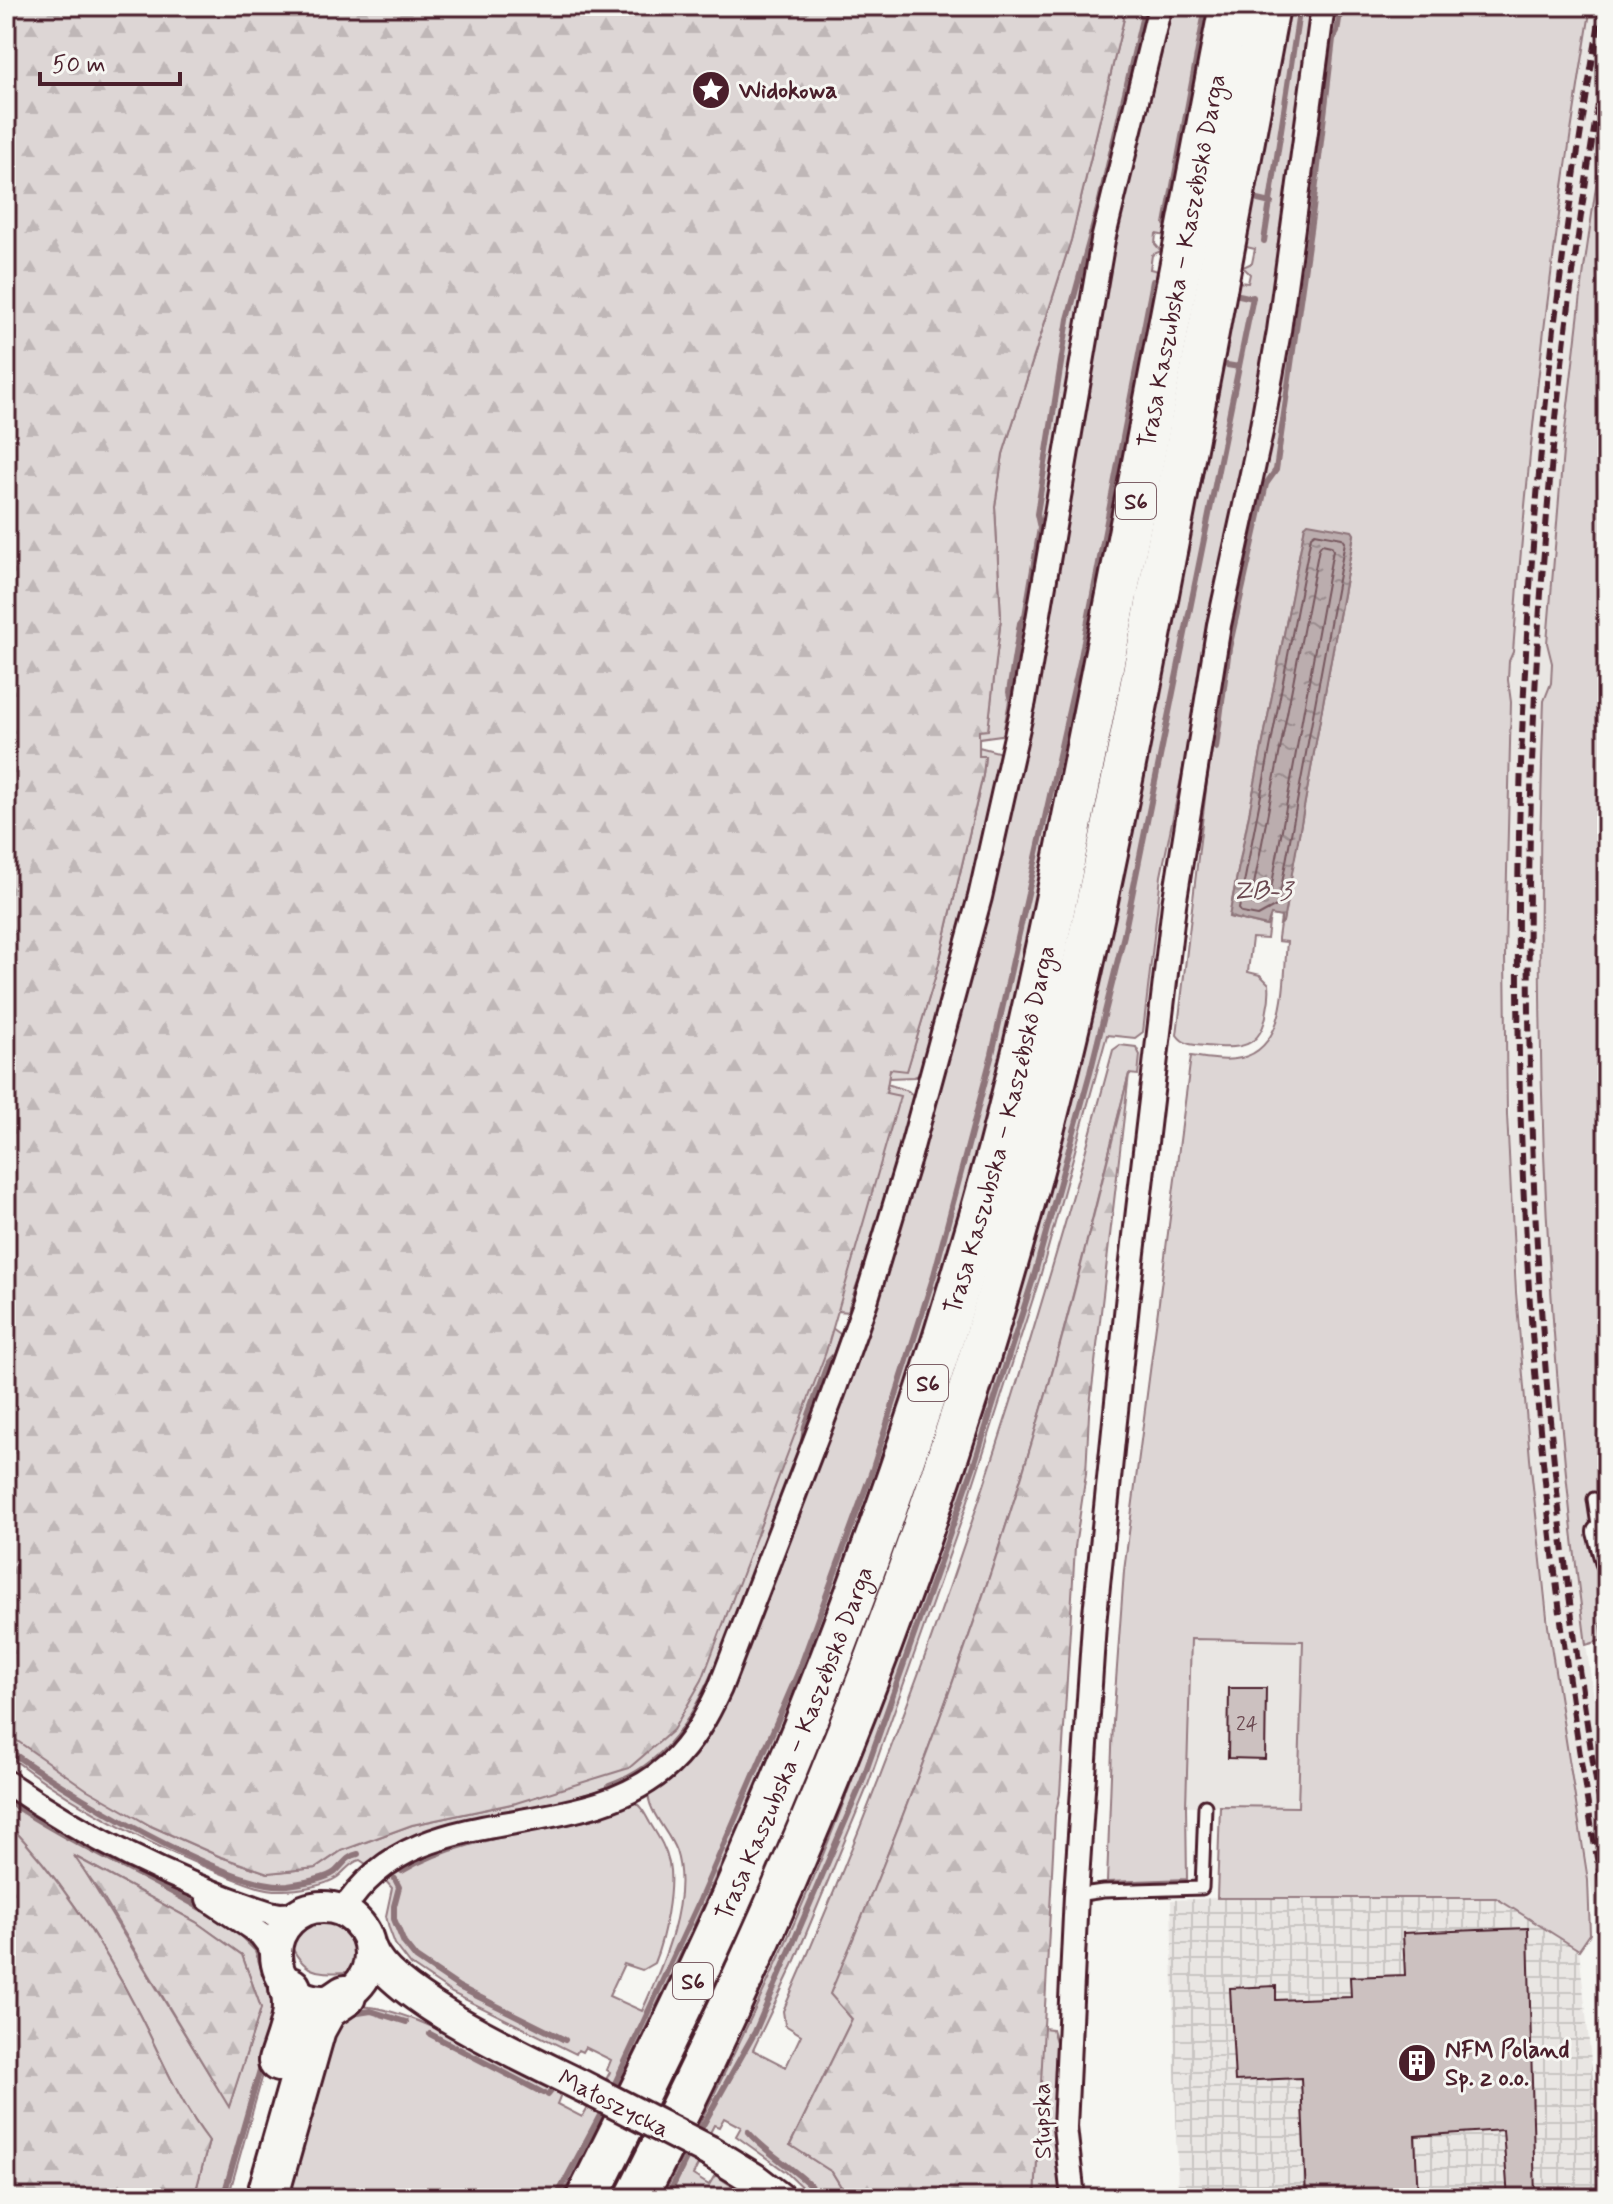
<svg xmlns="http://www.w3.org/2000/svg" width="1613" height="2204" font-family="Mynerve,sans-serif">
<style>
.built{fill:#e9e6e3}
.industrial{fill:url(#industrial-grid)}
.grass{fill:#ddd6d5;stroke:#947a80;stroke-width:2;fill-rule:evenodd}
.forest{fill:url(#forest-firs);stroke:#947a80;stroke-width:2}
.water{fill:url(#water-ripples);stroke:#8e747a;stroke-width:2}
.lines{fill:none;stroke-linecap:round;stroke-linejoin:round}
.shore{stroke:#77585f;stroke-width:2}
.stream{stroke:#8e747a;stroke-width:6}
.building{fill:#ccc1c0;stroke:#4a1f2b;stroke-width:2}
.lane-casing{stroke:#4a1f2b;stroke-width:17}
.street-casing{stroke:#4a1f2b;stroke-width:28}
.secondary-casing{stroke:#4a1f2b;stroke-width:36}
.highway-casing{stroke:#4a1f2b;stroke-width:46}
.lane{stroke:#f6f6f2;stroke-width:11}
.street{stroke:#f6f6f2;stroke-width:22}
.secondary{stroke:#f6f6f2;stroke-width:30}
.highway{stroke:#f6f6f2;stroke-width:40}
.rail{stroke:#4a1f2b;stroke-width:6;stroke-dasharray:12 6;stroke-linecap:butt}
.secondary-bridge-casing{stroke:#4a1f2b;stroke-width:36;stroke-linecap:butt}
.secondary-bridge{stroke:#f6f6f2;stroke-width:30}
.labels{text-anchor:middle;stroke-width:6;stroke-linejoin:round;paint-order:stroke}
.number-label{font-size:20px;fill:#6a4850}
.shield{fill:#f6f6f2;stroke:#7e6067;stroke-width:2}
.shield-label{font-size:22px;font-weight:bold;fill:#4a1f2b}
.poi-label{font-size:24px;font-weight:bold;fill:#4a1f2b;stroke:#f6f6f2;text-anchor:start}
.street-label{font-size:24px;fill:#4a1f2b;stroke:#f6f6f2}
.water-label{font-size:26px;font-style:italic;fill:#6c4a52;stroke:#f6f6f2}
</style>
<defs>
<pattern id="industrial-grid" width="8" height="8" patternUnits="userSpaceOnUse" patternTransform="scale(2)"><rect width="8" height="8" fill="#e9e6e3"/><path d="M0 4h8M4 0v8" fill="none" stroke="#c9c5c3"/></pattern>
<pattern id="forest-firs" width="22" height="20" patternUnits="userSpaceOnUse" patternTransform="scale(2)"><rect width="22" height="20" fill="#ddd6d5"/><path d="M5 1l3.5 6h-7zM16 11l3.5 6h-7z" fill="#bfb7b7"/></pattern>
<pattern id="water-ripples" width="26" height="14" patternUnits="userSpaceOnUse" patternTransform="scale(2)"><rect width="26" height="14" fill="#bbadae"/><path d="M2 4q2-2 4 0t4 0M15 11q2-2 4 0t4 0" fill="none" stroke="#9a8c8e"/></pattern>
</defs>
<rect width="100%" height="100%" fill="#f6f6f2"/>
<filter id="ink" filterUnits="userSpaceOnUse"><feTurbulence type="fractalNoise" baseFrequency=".0125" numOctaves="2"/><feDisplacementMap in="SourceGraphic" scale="16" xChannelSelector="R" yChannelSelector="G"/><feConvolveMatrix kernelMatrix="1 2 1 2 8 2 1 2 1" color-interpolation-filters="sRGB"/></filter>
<g filter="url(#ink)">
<!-- built -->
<path class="built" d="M1591 6H1607V111L1573 354 1556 525 1547 643 1552 663 1551 683 1544 701 1538 954 1541 1120 1556 1373 1579 1597 1607 1786V1978L1560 1709 1530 1459 1511 1190 1505 956 1511 702 1509 662 1513 652 1530 436 1550 264Z
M1191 1639 1304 1641 1298 1807 1186 1806Z"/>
<!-- industrial -->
<path class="industrial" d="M1217 1898H1496L1579 1950 1606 2198H1178L1171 1900Z"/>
<!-- grass -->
<path class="grass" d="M1127 6H1153L1031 616 1025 624 1013 692 1016 702 1008 734 979 738V730L988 729 1001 618 995 506 1003 454 1071 240Z
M1167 6H1212L1166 236 1156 234 1155 244 1161 251 1152 255 1150 269 1162 272C1101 585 1049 901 962 1208 865 1551 724 1882 561 2198H281L327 2032 355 2007C398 1999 519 2071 561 2094L557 2104 582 2117 588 2107 591 2108 610 2072 607 2070 611 2060 585 2047 582 2052 578 2050 576 2054 452 1993 411 1965 395 1944 389 1928 386 1916 392 1888 384 1879 429 1851 630 1800C641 1804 645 1814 650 1823 658 1836 666 1848 669 1863 674 1889 664 1939 654 1963L642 1970 624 1964 609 1996 642 2011C662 1967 692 1900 676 1851 669 1831 647 1812 648 1790L679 1764 917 1153 1096 314Z
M1287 6H1316L1271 339 1161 876 1143 1032 1135 1038 1107 1035 1040 1277 963 1516 868 1785 793 1965 753 2050 786 2067 801 2035 785 2025 783 2011C920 1701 1026 1378 1113 1050L1120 1045 1136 1047 1140 1055 1138 1075 1129 1074C1098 1191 1072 1310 1037 1425 980 1618 909 1808 831 1993L852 2019 790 2145 832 2172 848 2198H813L786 2172 736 2136 741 2127 724 2118 719 2127 714 2125 695 2162 698 2165 693 2175 709 2185 715 2175 750 2198H662C742 2041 820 1881 875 1714L1241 249 1244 250 1238 282 1248 283 1250 274 1243 267 1252 263 1255 249 1242 246Z
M1334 6H1591C1555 221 1528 435 1513 652L1509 661 1508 680 1511 702 1505 956 1507 1114 1516 1292 1530 1459 1548 1626 1588 1880 1590 1934 1579 1950 1496 1898H1217L1220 1806 1298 1807 1303 1641 1191 1639 1186 1806 1187 1879 1107 1882 1113 1722 1124 1571 1191 1056C1207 1058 1225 1062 1241 1058 1288 1047 1283 980 1287 942L1278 941V938L1281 917 1282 923 1283 921 1354 535 1305 526 1229 917 1266 926 1270 915 1267 939 1252 938 1248 972 1260 975 1269 984C1270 993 1269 1001 1267 1010 1262 1050 1239 1049 1205 1046 1193 1045 1184 1045 1177 1035L1222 654 1326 39 1331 31Z
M1607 111V1524L1590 1526 1607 1594 1601 1624 1603 1640 1586 1645C1544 1332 1532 1017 1544 701L1551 683 1552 663 1547 643 1564 439 1584 269Z
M979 747 998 752 1004 761 924 1073 914 1077 888 1078 890 1068 907 1070 937 971 983 775 985 756H979Z
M887 1084 908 1091 915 1097 888 1206 851 1312 837 1311 899 1096 886 1094Z
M832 1328 843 1336 725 1654 691 1724 665 1756 626 1783 382 1852 366 1864 360 1860C350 1862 345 1872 336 1878 324 1886 298 1890 283 1890 263 1891 243 1882 225 1875 148 1845 71 1804 6 1754V1733L151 1826 221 1857 268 1873 316 1868 341 1851 412 1825 516 1803 756 1537Z
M6 1795C52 1827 101 1852 151 1878 180 1892 230 1916 252 1938 268 1953 277 1997 279 2018L228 2198H194L209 2141C177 2099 162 2058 138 2012 103 1944 59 1877 6 1821ZM76 1857 196 1922 242 1955 261 2008 229 2106Z
M323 1917C352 1920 367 1945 355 1972 321 1972 307 1979 289 1942 296 1927 307 1919 323 1917Z
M1043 2028 1052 2029 1056 2042 1054 2136 1061 2198H1035Z"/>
<!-- forest -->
<path class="forest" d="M6 6H1127L1071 240 1003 454 995 506 1001 618 988 730 979 731V756H985L983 775 937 971 907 1071 890 1069 886 1093 900 1096 826 1352 702 1680 673 1730 629 1768 516 1803 412 1825 341 1851 316 1868 268 1873 221 1857 151 1826 86 1789 6 1733Z
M1129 1074 1089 1414 1086 1474 1075 1547 1060 1794 1055 1815 1035 2198H848L832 2172 790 2145 852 2019 830 1994C909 1808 980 1619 1037 1425 1072 1309 1099 1191 1129 1074Z
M6 1821C59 1877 103 1944 138 2012 162 2058 177 2099 209 2141L194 2198H6Z
M74 1856 196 1922 242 1955 261 2008 229 2107 104 1899Z"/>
<!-- water -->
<path class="water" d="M1308 523 1352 531 1354 534 1283 922 1281 924V917L1271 915 1267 926 1229 917 1305 526Z"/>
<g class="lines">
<!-- shore -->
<path class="shore" d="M1315 533 1342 538 1345 542 1278 905 1258 916 1242 913 1239 909 1311 536Z
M1322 544 1331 546 1333 550 1270 895 1254 904 1251 900 1319 548Z"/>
<!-- stream -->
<path class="stream" d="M1258 200 1271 203
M1166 224 1206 6
M1264 241 1300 6
M1239 295 1253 298
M1227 365 1239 367
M1006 729 1011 701 1009 692 1020 623 1025 616 1040 528 1037 514 1068 319 1099 205 1145 6
M1216 748 1229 648 1266 484 1276 470 1313 209 1333 39 1337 32 1341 6
M851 1307 867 1262
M803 1442 805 1426 828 1362 835 1355 841 1338
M6 1748C54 1785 231 1892 288 1885 301 1883 324 1880 335 1872 343 1865 347 1856 358 1854
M609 1786C667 1766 694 1719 717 1666
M6 1800C74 1846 150 1876 219 1919
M402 1871C460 1836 536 1831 602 1815
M395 1879 399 1887 394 1906V1919L404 1943 416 1958 459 1987 565 2040
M242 1935 257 1950 273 1998
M352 2014 371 2011 406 2022
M430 2034 543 2093
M611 2092 700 1900 798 1673 873 1468 934 1275 992 1054 1081 657 1153 281
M548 2095 555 2086
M748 2132C770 2157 801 2172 823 2198
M698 2134 755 2032 862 1782 973 1468 1034 1276 1090 1073 1124 935 1253 297
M223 2198 262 2063
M556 2198 605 2106
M667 2198 690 2151
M731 2198 728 2197 736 2184"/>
</g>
<!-- building -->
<path class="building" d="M1229 1688H1266L1265 1759 1228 1758Z
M1528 1928 1535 2198H1508L1503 2130 1415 2136 1418 2198H1306L1301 2078 1235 2081 1230 1988 1276 1986V2000L1351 1997 1350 1977 1405 1975 1403 1933Z"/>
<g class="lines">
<defs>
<path id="lane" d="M1594 1499 1599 1532
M1076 1895 1103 1891 1202 1888 1205 1806"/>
<path id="street" d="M1607 1532H1599L1607 1561
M6 1782C87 1838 176 1882 270 1913L280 1915 299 1914
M208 1899 260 1934 276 1955
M343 1911C416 1791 578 1850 670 1764 693 1742 707 1716 720 1688L831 1399 866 1301 909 1158 980 897 1024 701 1103 240 1160 6
M1073 2198 1065 2127 1076 1895 1094 1624 1128 1295 1174 905 1219 625 1261 432 1279 331 1323 6"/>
<path id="secondary" d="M276 1954a47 47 0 1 1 94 0a47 47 0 1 1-94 0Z
M370 1947C388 1998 541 2065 592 2091
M709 2151 753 2178 779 2198"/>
<g id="highway">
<path d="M279 2061C286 2038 299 2011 290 1988"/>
<path d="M267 2198 315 2029 326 2009 345 1996"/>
<path id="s1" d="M587 2198C642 2088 697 1978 746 1865 847 1633 933 1392 999 1148 1038 999 1067 847 1097 697 1143 467 1186 237 1230 6"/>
<path d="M636 2198C792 1893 919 1576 1012 1246 1074 1028 1118 806 1160 583 1197 391 1234 198 1269 6"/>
</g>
</defs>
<!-- lane casing -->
<use href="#lane" class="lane-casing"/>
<!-- street casing -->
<use href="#street" class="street-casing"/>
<!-- secondary casing -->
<use href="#secondary" class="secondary-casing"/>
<!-- highway casing -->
<use href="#highway" class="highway-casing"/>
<!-- lane -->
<use href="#lane" class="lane"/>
<!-- street -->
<use href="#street" class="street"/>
<!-- secondary -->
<use href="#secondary" class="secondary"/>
<!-- highway -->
<use href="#highway" class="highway"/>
<!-- rail -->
<path class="rail" d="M1602 6C1488 638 1490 1283 1607 1914
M1607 52C1503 644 1502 1253 1607 1845"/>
<defs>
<path id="secondary-bridge" d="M592 2091 709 2151"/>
</defs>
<!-- secondary-bridge casing -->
<use href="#secondary-bridge" class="secondary-bridge-casing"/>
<!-- secondary-bridge -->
<use href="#secondary-bridge" class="secondary-bridge"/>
</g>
</g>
<!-- icons -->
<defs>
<symbol id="sight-disc" viewBox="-11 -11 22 22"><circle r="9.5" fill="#4a1f2b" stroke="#f6f6f2"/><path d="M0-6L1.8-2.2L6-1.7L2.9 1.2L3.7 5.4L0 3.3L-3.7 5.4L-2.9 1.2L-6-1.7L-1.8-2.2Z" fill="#fff"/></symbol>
<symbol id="building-disc" viewBox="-11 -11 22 22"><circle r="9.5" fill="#4a1f2b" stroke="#f6f6f2"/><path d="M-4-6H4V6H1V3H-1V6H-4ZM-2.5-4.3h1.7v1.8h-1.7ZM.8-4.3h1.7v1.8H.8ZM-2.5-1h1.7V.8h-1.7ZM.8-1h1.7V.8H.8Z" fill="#fff"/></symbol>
</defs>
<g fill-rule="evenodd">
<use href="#sight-disc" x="689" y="68" width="44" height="44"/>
<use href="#building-disc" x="1395" y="2041" width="44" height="44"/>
</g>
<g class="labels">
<!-- number labels -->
<g class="number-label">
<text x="1247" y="1730">24</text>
</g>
<!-- shield labels -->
<g class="shield">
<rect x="1116" y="483" width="40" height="36" rx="6"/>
<rect x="908" y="1365" width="40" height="36" rx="6"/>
<rect x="673" y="1963" width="40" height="36" rx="6"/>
</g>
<g class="shield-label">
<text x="1136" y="509">S6</text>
<text x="928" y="1391">S6</text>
<text x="693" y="1989">S6</text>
</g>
<!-- poi labels -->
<g class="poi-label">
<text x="739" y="98">Widokowa</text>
<text x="1445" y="2057">NFM Poland<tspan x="1445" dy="28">Sp. z o.o.</tspan></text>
</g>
<!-- street labels -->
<g class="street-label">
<text dy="8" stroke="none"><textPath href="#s1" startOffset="2036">Trasa Kaszubska – Kaszëbskô Darga</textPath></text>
<text dy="8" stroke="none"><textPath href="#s1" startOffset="1148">Trasa Kaszubska – Kaszëbskô Darga</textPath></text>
<text dy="8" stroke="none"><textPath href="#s1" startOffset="500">Trasa Kaszubska – Kaszëbskô Darga</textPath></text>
<text transform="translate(614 2103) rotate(27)" y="8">Małoszycka</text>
<text transform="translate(1042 2121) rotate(-91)" y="8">Słupska</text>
</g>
<!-- water labels -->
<g class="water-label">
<text x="1262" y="899">ZB-3</text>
</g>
</g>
<!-- margin -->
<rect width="1613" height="2204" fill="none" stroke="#f6f6f2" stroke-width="32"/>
<rect x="16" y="16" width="1581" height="2172" fill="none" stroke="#4a1f2b" stroke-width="3" filter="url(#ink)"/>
<!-- scale -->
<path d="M40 72v12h140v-12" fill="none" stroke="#4a1f2b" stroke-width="4"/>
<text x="52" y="72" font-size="24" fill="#4a1f2b" stroke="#f6f6f2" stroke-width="6" paint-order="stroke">50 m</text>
</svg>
